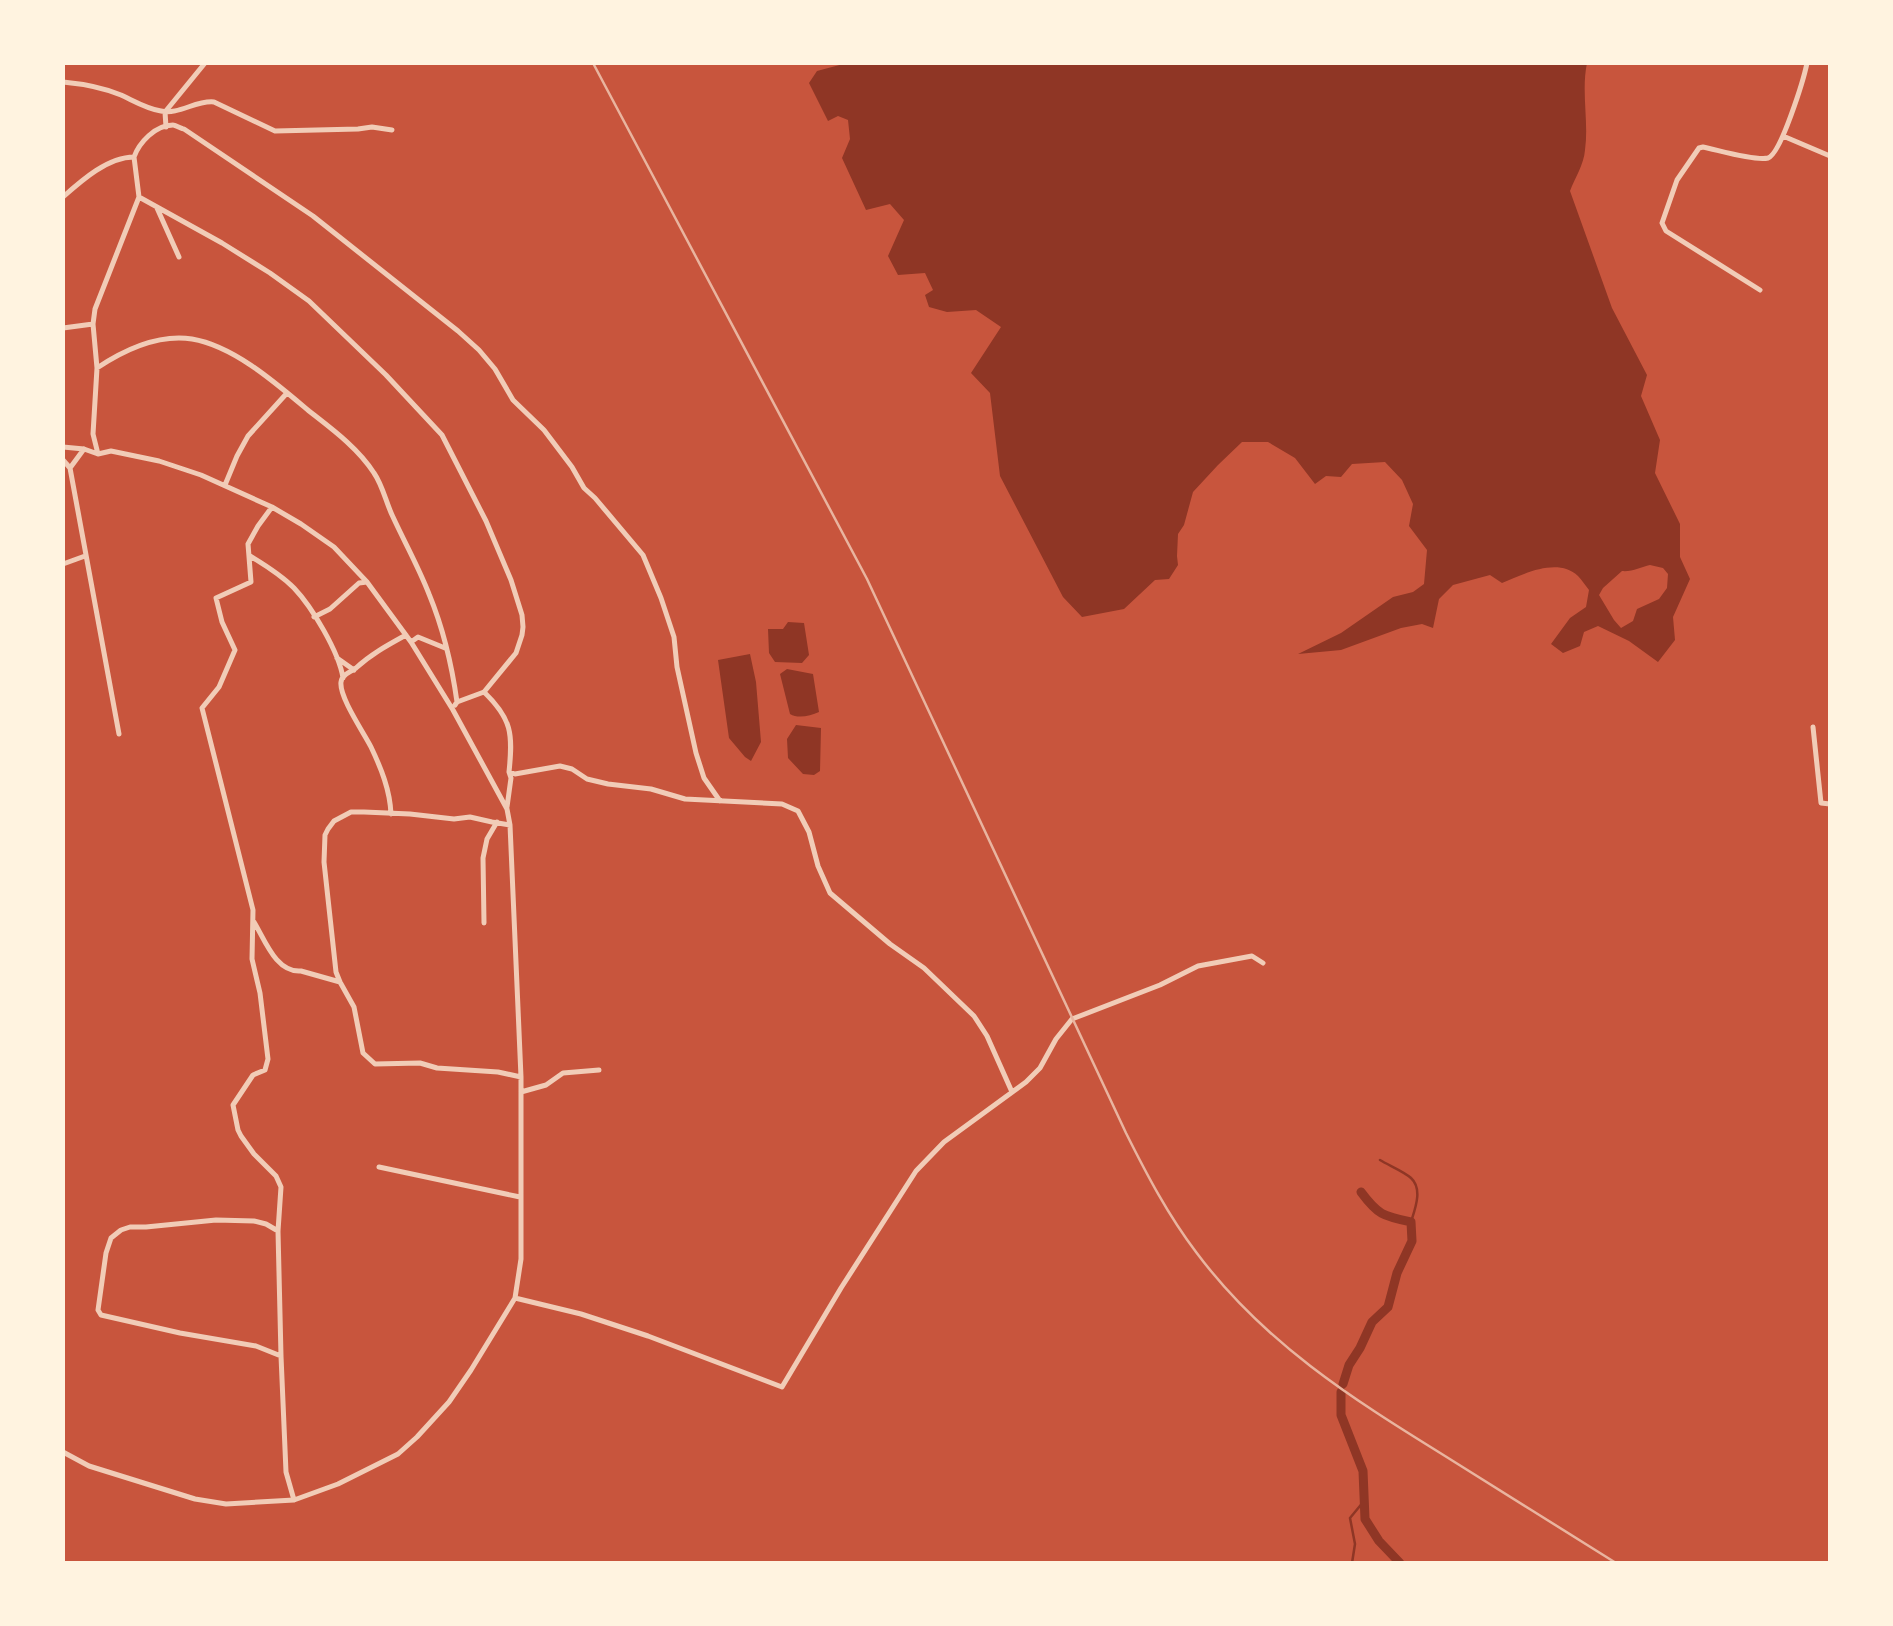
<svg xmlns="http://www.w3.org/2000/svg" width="1893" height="1626" font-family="Lato,sans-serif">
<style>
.water{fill:#8f3625;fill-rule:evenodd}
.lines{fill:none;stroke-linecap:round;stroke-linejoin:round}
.stream{stroke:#8f3625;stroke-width:2.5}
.canal{stroke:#8f3625;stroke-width:9}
.minor{stroke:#f1ccb7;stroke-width:5}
.rail{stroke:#e9b49f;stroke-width:2.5}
</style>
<rect width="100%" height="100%" fill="#c8553d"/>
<!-- water -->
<path class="water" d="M847 63H1587C1581 92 1589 121 1585 150 1584 164 1575 178 1570 191L1612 308 1647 375 1641 396 1660 440 1655 473 1680 524V557L1690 579 1673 617 1675 640 1658 662 1629 641 1598 626 1584 632 1580 646 1563 653 1551 644 1570 618 1586 607 1589 590C1585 585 1582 580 1578 576 1558 557 1523 574 1502 583L1490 575 1453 585 1439 599 1433 628 1422 624 1401 628 1341 650 1298 654 1341 633 1393 597 1413 592 1424 584 1427 550 1409 526 1413 504 1402 480 1385 462 1352 464 1341 477 1326 476 1315 484 1295 458 1268 442H1242L1218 465 1193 492 1184 525 1178 534 1177 556 1178 565 1169 579 1155 580 1124 609 1082 617 1063 597 1000 476 990 393 971 373 1001 327 976 310 947 312 929 307 925 295 933 290 925 273 898 275 888 256 904 220 890 204 866 210 842 158 850 139 848 120 838 116 828 121 809 83 817 71ZM1650 565 1663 568 1668 574 1667 588 1659 599 1637 609 1633 621 1621 628 1614 620 1599 595 1603 588 1622 571C1632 572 1641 567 1650 565Z
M788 622 804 623 809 655 802 663 775 662 769 653 768 629H783Z
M750 654 756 682 761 742 751 761 745 757 729 738 718 660Z
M787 669 813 674 819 712C810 716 798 719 790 714L780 674Z
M796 725 821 728 820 771 814 775 803 774 788 758 787 739Z"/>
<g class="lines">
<!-- stream -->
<path class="stream" d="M1380 1160C1388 1165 1405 1172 1411 1178 1423 1189 1415 1209 1411 1222
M1352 1563 1355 1544 1350 1518 1364 1501"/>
<!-- canal -->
<path class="canal" d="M1343 1384 1349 1365 1360 1348 1372 1322 1388 1307 1397 1273 1412 1241 1411 1222C1383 1216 1378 1215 1361 1192
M1341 1392V1415L1363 1471 1365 1519 1379 1541 1400 1563"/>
<!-- minor -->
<path class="minor" d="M63 82C84 84 102 87 121 95 134 101 147 109 161 111 179 115 196 100 214 102L275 131 358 129 372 127 392 130
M166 127 165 112 205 63
M1783 136 1830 156
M134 157C139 143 155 125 173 125 175 125 182 129 184 129L313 216 458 331 479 350 495 369 513 400 544 430 572 467 584 488 595 498 643 555 661 598 674 637 677 667 696 753 704 778 720 801
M63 197C82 180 108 157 134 157L139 197 95 309 93 324 63 328
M139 197 222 243 270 273 309 301 386 375 442 435 486 521 511 580 522 615 523 627 522 635 516 653 484 692 457 702
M157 208 179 257
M1760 290 1666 231 1662 223 1677 180 1699 148 1703 147C1718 150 1755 161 1768 158 1781 154 1804 78 1807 63
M93 324 97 368
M63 447 84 449 98 454 111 451 159 461 201 475 272 507 301 524 334 547 367 582 411 642 453 710 507 809 510 825 521 1077V1259L515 1298 471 1370 449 1402 417 1437 398 1454 338 1484 294 1500 226 1504 195 1499 89 1466 63 1452
M84 449 70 468 119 734
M98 454 93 434 97 368C124 350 159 334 192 339 234 346 277 384 309 411 332 429 358 448 374 473 383 486 386 503 393 517 405 543 419 568 429 594 443 628 452 666 457 702L455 705
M63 460 70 468
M225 485 237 456 248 436 287 393
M272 507 258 526 248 544 251 582 216 598 222 622 235 650 219 687 202 708 253 910 252 959 260 993 268 1059 265 1070 253 1075 233 1105 238 1130 241 1136 254 1154 276 1176 281 1187 278 1231 281 1356 286 1472 294 1500
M250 556C265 565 281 575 294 588 312 607 339 652 343 678
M63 564 85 556
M314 617 330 609 359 583 367 582
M411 642 418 637 445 648
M337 658 354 670
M484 692C512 719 513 734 509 772
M1813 727 1821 803 1830 804
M507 807 511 778 509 772 515 774 560 766 572 769 587 779 608 784 651 789 685 799 782 804 798 811 809 832 818 866 830 893 890 944 924 968 974 1016 987 1036 1012 1092
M391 814C390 790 381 768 371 747 364 733 339 697 341 682 342 674 351 672 356 668 371 654 388 645 406 635
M510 825 492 822 470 817 454 819 410 814 364 812H351L334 821 328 829 325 835 324 862 336 972 340 982 354 1007 363 1053 375 1064 420 1063 437 1068 498 1072 521 1077
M254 922C265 940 276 973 301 971L340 982
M484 923 483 858 487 839 497 822
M521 1092 546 1085 563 1073 599 1070
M379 1167 520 1197
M278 1231 266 1224 254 1221 216 1220 146 1227H130L121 1230 111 1238 106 1253 98 1310 101 1315 180 1333 256 1346 281 1356
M515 1298 581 1314 648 1336 782 1387 841 1288 916 1171 944 1142 1026 1082 1040 1068 1056 1039 1072 1019 1160 985 1198 966 1252 956 1263 963"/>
<!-- rail -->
<path class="rail" d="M593 63 867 579 1126 1133C1147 1175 1168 1215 1196 1252 1263 1342 1351 1398 1445 1456 1502 1492 1559 1527 1616 1563"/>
</g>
<!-- border -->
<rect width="1893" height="1626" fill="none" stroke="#fff3e0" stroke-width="130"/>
</svg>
